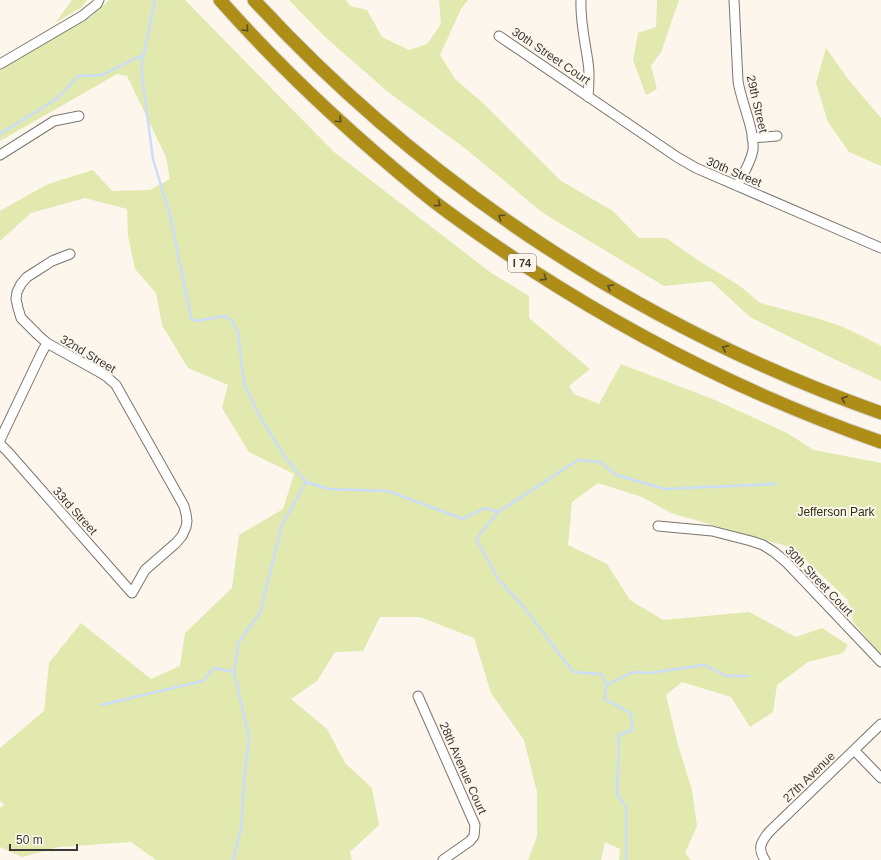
<svg xmlns="http://www.w3.org/2000/svg" width="881" height="860" font-family="Helvetica,sans-serif">
<style>
.green{fill:#e1e9ae}
.lines{fill:none;stroke-linecap:round;stroke-linejoin:round}
.stream{stroke:#cbddf9;stroke-width:2.5}
.minor-casing{stroke:#7b756c;stroke-width:11}
.highway-casing{stroke:#d8d8d7;stroke-width:15}
.minor{stroke:#fff;stroke-width:9}
.highway{stroke:#ae8e16;stroke-width:13}
.oneway{stroke:#534b30}
.labels{text-anchor:middle;stroke-width:4;stroke-linejoin:round;paint-order:stroke}
.shield{fill:#fdf6ec;stroke:#76726d;stroke-width:1}
.shield-label{font-size:11px;font-weight:bold;fill:#3c3a36}
.street-label{font-size:12px;fill:#3c3a36;stroke:#fdf6ec}
.park-label{font-size:12px;fill:#2f320e;stroke:#fdf6ec}
</style>
<rect width="100%" height="100%" fill="#fdf6ec"/>
<!-- green -->
<path class="green" d="M72 0H87L82 7 55 23Z
M109 0H185L334 152 490 272 529 296V318L590 369 569 386 574 394 599 404 621 364 715 400 787 433 814 450 881 463V655L853 622 848 600 793 548 671 513 642 497 598 483 572 502 568 545 607 564 630 600 663 620 749 612 796 637 822 628 848 645 843 653 808 662 777 685 773 712 750 727 731 697 682 682 666 695 678 745 692 790 697 826 685 853 691 860H619L620 849 605 842 601 860H528L537 837V792L524 740 491 693 474 638 420 617H380L363 651 335 652 317 681 291 699 327 729 345 763 372 788 379 825 350 852 352 860H156L131 842 59 847 22 857 0 847V808L4 805 0 801V748L44 711 49 663 81 623 151 679 180 666 185 633 232 588 239 535 283 509 294 474 249 452 222 408 228 385 188 368 162 325 156 293 135 269 128 236 127 209 85 198 31 213 0 241V211L48 184 93 170 112 191 150 190 170 179 166 157 127 76 117 74 0 141V70L92 16Z
M289 0H346L350 6 367 10 382 37 409 50 427 44 441 24 439 0H468L461 9 440 55 455 79 484 104 561 181 613 211 639 238H666L699 261 740 286 760 303 813 317 841 326 872 341 881 346V381L832 358 750 317 711 281 664 286 543 213 466 149 388 92 324 36Z
M657 0H679L661 52 651 66 657 89 646 95 633 60 638 33 656 27Z
M826 48 848 79 881 118V166L849 152 828 122 816 83Z"/>
<g class="lines">
<!-- stream -->
<path class="stream" d="M155 0 154 6 142 62V76L153 159 170 215 191 318 195 321 225 316 232 321 238 332 242 369 245 386 260 417 285 457 306 482 329 489 388 491 463 519 485 508 498 512 476 539 498 579 523 606 573 672 601 674 607 685 604 699 631 713 632 730 619 735 617 794 626 807V860
M0 134 58 98 78 76 102 75 143 55
M498 512 578 460 600 462 616 475 665 489 731 486 776 484
M607 685 633 672 650 673 704 665 726 676H748
M101 705 203 681 214 668 234 672
M233 860 241 829 245 769 249 738 234 672 238 643 260 613 282 525 306 482"/>
<defs>
<path id="minor" d="M581 0C580 21 585 41 588 62 590 74 589 85 588 97
M734 0 738 81C741 102 755 130 753 150 751 162 743 175 737 186
M499 36 677 157 696 168 881 248
M0 64 82 16 97 4 99 0
M752 138 777 136
M0 155 54 121 79 116
M0 440 41 354 47 343
M0 444 8 452 132 593 145 570 176 543 182 536 186 527 187 521 186 514 184 506 121 394 116 385 107 377 101 373 47 343 38 335 21 318 18 308 16 299 17 292 21 284 27 277 35 272 52 261 70 254
M658 526 712 531 751 541 763 545 774 552 786 562 881 662
M418 696 475 825 474 836 470 841 443 860
M854 750 881 778
M765 860C757 848 761 842 769 832L881 724"/>
<path id="highway" d="M220 0C281 69 350 133 422 192 456 220 493 244 530 269 640 340 757 399 881 442
M254 0C426 187 642 328 881 413"/>
</defs>
<!-- minor casing -->
<use href="#minor" class="minor-casing"/>
<!-- highway casing -->
<use href="#highway" class="highway-casing"/>
<!-- minor -->
<use href="#minor" class="minor"/>
<!-- highway -->
<use href="#highway" class="highway"/>
</g>
<!-- one-way arrows -->
<defs><path id="oneway-chevron" d="M-2-3.5L2.5 0L-2 3.5" fill="none" stroke-width="1.6" stroke-linecap="round" stroke-linejoin="round"/></defs>
<g class="oneway">
<use href="#oneway-chevron" transform="translate(246 29) rotate(47)"/>
<use href="#oneway-chevron" transform="translate(339 120) rotate(43)"/>
<use href="#oneway-chevron" transform="translate(438 204) rotate(37)"/>
<use href="#oneway-chevron" transform="translate(501 217) rotate(-145)"/>
<use href="#oneway-chevron" transform="translate(544 278) rotate(33)"/>
<use href="#oneway-chevron" transform="translate(610 287) rotate(-149)"/>
<use href="#oneway-chevron" transform="translate(725 348) rotate(-155)"/>
<use href="#oneway-chevron" transform="translate(844 399) rotate(-160)"/>
</g>
<g class="labels">
<!-- shield labels -->
<rect class="shield" x="508" y="254" width="28" height="18" rx="3"/>
<g class="shield-label">
<text x="522" y="267">I 74</text>
</g>
<!-- street labels -->
<g class="street-label">
<text transform="translate(551 56) rotate(34)" y="4">30th Street Court</text>
<text transform="translate(757 104) rotate(77)" y="4">29th Street</text>
<text transform="translate(734 172) rotate(23)" y="4">30th Street</text>
<text transform="translate(88 354) rotate(31)" y="4">32nd Street</text>
<text transform="translate(75 511) rotate(48)" y="4">33rd Street</text>
<text transform="translate(819 581) rotate(46)" y="4">30th Street Court</text>
<text transform="translate(463 768) rotate(66)" y="4">28th Avenue Court</text>
<text transform="translate(809 777) rotate(-44)" y="4">27th Avenue</text>
</g>
<!-- park labels -->
<g class="park-label">
<text x="836" y="516">Jefferson Park</text>
</g>
</g>
<!-- scale -->
<path d="M10 844v6h67v-6" fill="none" stroke="#3c3a36" stroke-width="2"/>
<text x="16" y="844" font-size="12" fill="#3c3a36" stroke="#fdf6ec" stroke-width="3" paint-order="stroke">50 m</text>
</svg>
